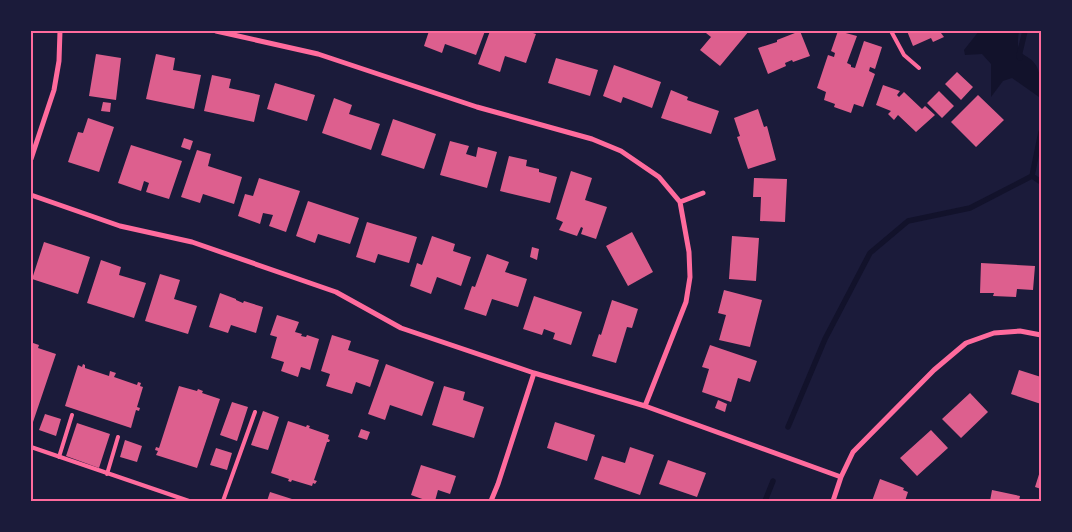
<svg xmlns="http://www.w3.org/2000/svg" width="1072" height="532" font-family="Manrope,sans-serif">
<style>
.water{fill:#12122b}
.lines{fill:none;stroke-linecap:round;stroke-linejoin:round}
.stream{stroke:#12122b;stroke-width:5.5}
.building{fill:#dd5f8e}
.service{stroke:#ff6b9d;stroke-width:4}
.minor{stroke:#ff6b9d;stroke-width:5}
.neatline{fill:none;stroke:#ff6b9d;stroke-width:2}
</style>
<rect width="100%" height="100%" fill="#1b1b3a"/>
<!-- water -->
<path class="water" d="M979 31H1019C1014 61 1028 50 1037 67 1041 76 1041 85 1041 95L1039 97 1012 78 1003 81 991 97V64L982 54 965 55 964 50Z"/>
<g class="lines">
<!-- stream -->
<path class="stream" d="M1020 58 1019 56 1025 31
M1032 176 1041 182
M788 427 825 339 870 253 908 221 970 208 1032 176 1041 132
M765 501 773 481"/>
</g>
<!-- building -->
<path class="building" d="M429 31H485L476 55 445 44 442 53 424 46Z
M490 31H527L536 34 526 63 505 56 500 72 478 64Z
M708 31H749L720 66 700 50 711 37 706 33Z
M800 31 810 56 793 62 792 60 785 63 786 66 768 74 758 48 777 42V40Z
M838 31 857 36 847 63 851 65V67L855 68 864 41 882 47 875 69 870 67 869 71 875 74 863 107 854 104 851 113 834 107 835 104 824 100 826 92 817 88 828 55 834 57 835 53 831 51Z
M907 31H945L941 33 944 37 933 42 931 38 913 46Z
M96 54 121 58 116 100 89 96Z
M156 54 175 58 173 70 201 75 194 109 146 99Z
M556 58 598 70 590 96 548 83Z
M614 65 661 82 652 108 623 97 621 103 603 96Z
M957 72 973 87 961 100 945 84Z
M212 75 231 79 229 88 260 95 254 122 204 111Z
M275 83 315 95 307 121 267 109Z
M883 85 900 91 897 95 899 97 904 92 922 109 925 106 935 115 916 132 898 115 894 120 888 114 891 111 876 105Z
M671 90 688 97 687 100 719 111 711 134 661 118Z
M939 91 954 106 942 118 927 103Z
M978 95 1004 120 976 147 951 122Z
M334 98 352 105 349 114 380 124 371 150 322 133Z
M103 102 111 103 110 112 101 111Z
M758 109 764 127 767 126 776 160 748 169 737 137 740 136 734 118Z
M88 118 114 127 99 172 68 162 78 132 83 133Z
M393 119 436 134 424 169 381 155Z
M184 138 193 141 190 150 181 147Z
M450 141 469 146 466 154 476 157 478 147 497 152 487 188 440 175Z
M131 145 182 161 169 199 146 192 149 183 144 181 141 191 118 183Z
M197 150 211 154 208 166 242 177 234 204 203 194 200 203 181 197Z
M509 156 527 160 526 166 539 169V172L557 177 550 203 500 191Z
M571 171 592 178 585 200 607 207 596 239 581 234 583 228 581 227 577 236 559 230 563 222 556 219Z
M259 178 300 191 286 232 269 226 273 215 263 213 260 224 238 216 245 194 253 196Z
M754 178 787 179 785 222 760 221 761 197H753Z
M308 201 359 218 350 244 318 234 315 243 296 236Z
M367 222 417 237 409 263 378 254 375 263 356 257Z
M632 232 653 272 628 286 606 246Z
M432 236 455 244 453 251 471 257 461 286 437 277 431 294 410 286 417 263 422 265Z
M732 236 759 238 756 281 729 279Z
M44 242 90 257 78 294 32 279Z
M532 247 539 249 537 260 530 257Z
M487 254 509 262 505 272 527 279 518 307 492 299 486 316 464 309 472 286 475 287Z
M101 260 121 267 119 275 146 283 134 318 87 303Z
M981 263 1035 266 1033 290 1017 289 1016 297 993 296 994 293H980Z
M160 274 180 280 174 299 197 306 188 334 145 321Z
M724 290 762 300 750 347 719 340 726 315 718 313Z
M220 293 236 299V300L243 303 244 301 263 307 256 333 231 325 228 333 209 327Z
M534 296 582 312 571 345 553 339 555 333 544 329 542 335 523 329Z
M612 300 638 309 632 328 627 327 616 363 592 356 599 334 601 335Z
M277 315 299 322 295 332 302 334 301 336 306 337 307 335 319 339 310 370 301 367 298 377 281 371 284 362 271 358 277 337 270 335Z
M332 335 351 341 348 350 379 360 370 387 356 382 352 394 326 386 330 374 321 371Z
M33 343 39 345 38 348 56 354 32 425 31 345Z
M710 345 757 361 750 382 738 378 731 402 702 392 709 369 702 367Z
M83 364 85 365V368L109 376 110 371 116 373 114 377 137 385 138 382 141 383 140 386 143 387 137 407 140 408 139 411 136 410 131 428 65 406 78 365 82 367Z
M386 364 434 382 422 416 390 405 385 420 368 414Z
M1019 370 1041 377V404L1011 394Z
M179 386 197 391 198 389 203 391 202 393 220 399 197 468 156 455 158 451 155 450 156 447 159 448Z
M444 386 465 392 463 400 484 407 474 438 432 425Z
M970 393 988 412 961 438 942 419Z
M718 400 727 404 725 412 715 408Z
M232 402 248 407 237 441 220 435Z
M263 411 279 417 268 450 251 445Z
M45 414 61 419 56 436 39 430Z
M288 421 306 427 307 425 310 426 309 428 329 435 328 439 330 440 329 442H327L314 480 317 481 315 484 313 483 312 486 292 480 291 482 288 481 289 479 271 473Z
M555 422 595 435 587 461 547 448Z
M77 423 110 434 99 468 66 456Z
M361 429 370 432 367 440 358 437Z
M931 430 948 448 917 476 900 458Z
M125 440 142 446 137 462 120 457Z
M630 447 654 455 640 495 594 479 602 456 625 463Z
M216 448 232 453 227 470 210 465Z
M668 460 706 473 697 497 659 484Z
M421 465 456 476 450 494 438 490 435 501H428L411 495Z
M1041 468V489L1035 487Z
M880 479 904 488 903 490 908 492 905 501H872Z
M992 490 1020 496 1019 501H990Z
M270 492 295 500V501H267Z"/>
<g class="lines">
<!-- service -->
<path class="service" d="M891 31 904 55 919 68
M31 447 189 501
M59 457 72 415
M107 474 118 437
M223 501 255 412"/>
<!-- minor -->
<path class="minor" d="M216 31 318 54 477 107 592 139 621 151 659 177 680 202 689 252 690 277 686 302 645 406
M31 159 54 90 59 61 60 31
M31 195 120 226 192 242 336 292 401 328 534 373 645 406 841 477
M680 202 703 193
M491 501 498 484 534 373
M833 501 841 477 853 452 934 370 966 343 994 333 1020 331 1041 335"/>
</g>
<!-- border -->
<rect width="1072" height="532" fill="none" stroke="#1b1b3a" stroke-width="65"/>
<rect x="32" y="32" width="1008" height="468" class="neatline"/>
</svg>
